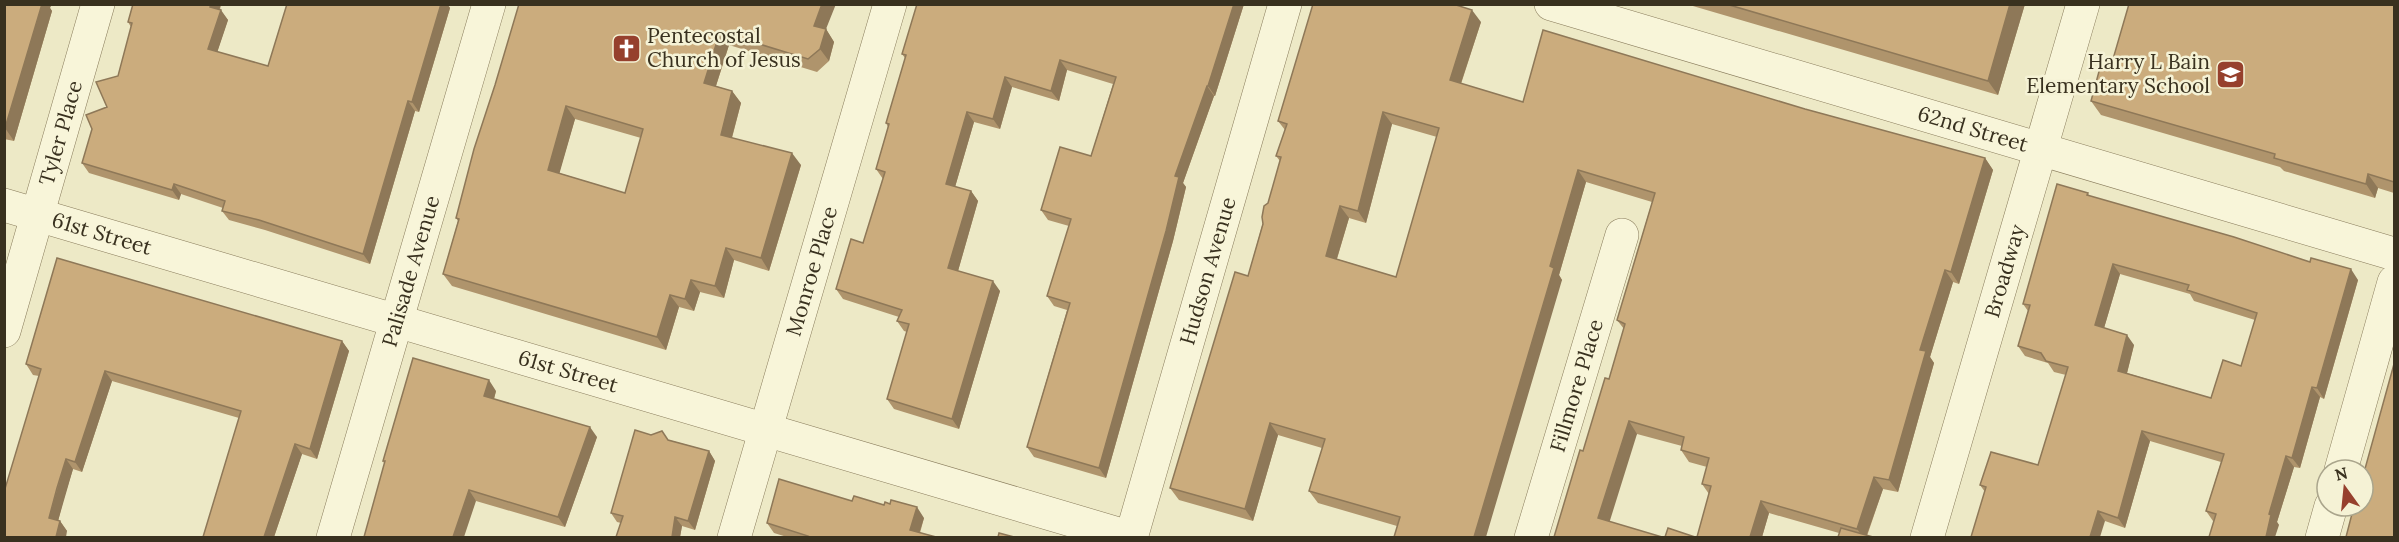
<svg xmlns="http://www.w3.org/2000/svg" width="2399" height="542" font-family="Lora,serif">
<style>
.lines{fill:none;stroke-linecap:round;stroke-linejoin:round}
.minor-casing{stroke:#897c5c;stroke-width:34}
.tertiary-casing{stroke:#897c5c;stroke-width:34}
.minor{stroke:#f8f5d9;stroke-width:33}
.tertiary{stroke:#f8f5d9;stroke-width:33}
.wall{fill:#af946c;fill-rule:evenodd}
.shaded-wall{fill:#8e7858}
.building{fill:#cbac7d;stroke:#8e7858;stroke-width:1.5;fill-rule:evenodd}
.labels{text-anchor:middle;stroke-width:5;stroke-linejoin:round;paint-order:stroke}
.poi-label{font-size:21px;fill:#39311f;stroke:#f5f2d5;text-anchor:start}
.street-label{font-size:21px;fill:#39311f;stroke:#f5f2d5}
</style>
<rect width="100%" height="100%" fill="#ede9c6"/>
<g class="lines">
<defs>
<g id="minor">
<path id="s1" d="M1551 4 2394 254"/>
<path id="s2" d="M4 205 1132 538"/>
<path id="s3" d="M4 331 98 4"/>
<path d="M2341 470 2394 282"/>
<path id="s4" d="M333 538 489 4"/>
<path id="s5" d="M734 538 890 4"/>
<path id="s6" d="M1131 538 1285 4"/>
<path id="s7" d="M1531 538 1622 235"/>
<path d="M2322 538 2331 506"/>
</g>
<g id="tertiary">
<path id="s8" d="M1927 538 2083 4"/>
</g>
</defs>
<!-- minor casing -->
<use href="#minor" class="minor-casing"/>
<!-- tertiary casing -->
<use href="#tertiary" class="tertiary-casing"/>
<!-- minor -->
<use href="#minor" class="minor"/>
<!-- tertiary -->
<use href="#tertiary" class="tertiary"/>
</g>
<!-- wall -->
<path class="wall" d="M4 4 50 8 52 11 14 141 4 139Z
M133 4H221L220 10 228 20 217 52 268 66 287 4H447L450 8 419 112 415 111 370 264 265 230 229 220 222 211 223 208 181 194 179 200 89 173 82 163 107 107 118 76 131 27 128 22Z
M519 4 826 29 834 42 829 61 817 72 729 45 716 86 732 91 741 103 732 138 801 165 769 271 734 260 724 298 700 292 694 311 679 307 666 350 452 286 443 274 458 221 456 218ZM575 119 641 138 625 193 559 173Z
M1244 4 1215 96H1214L1183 183 1186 187 1173 241 1106 478 1034 457 1027 447 1067 310 1054 306 1047 296 1069 226 1048 220 1041 210 1091 156 1113 84 1067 70 1059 101 1012 87 1000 129 974 122 955 187 971 191 978 201 958 271 1000 291 959 429 894 409 887 399 907 332 904 331 897 321 899 317 843 299 836 289 863 243 883 179 876 169 888 127 886 123 905 58 902 54Z
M1686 4H2025L1998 95Z
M2394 4V193L2378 188 2375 198 2284 171 2280 167 2101 115 2091 101 2111 66Z
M1481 22 1461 84 1523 102 1805 109 1985 158 1993 170 1959 284 1953 282 1930 357 1934 363 1898 492 1883 489 1867 536 1839 533 1769 513 1762 537H1697L1709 494 1702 484 1707 467 1689 462 1681 450 1682 446 1637 434 1554 537 1609 379 1624 329 1617 320 1652 202 1586 182 1559 275 1562 280 1397 526 1318 503 1309 491 1322 448 1278 435 1253 521 1179 500 1170 488 1248 276 1280 161 1276 156 1285 130 1278 121ZM1392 124 1437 137 1396 277 1337 259 1349 218 1366 223Z
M2088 193 2089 196 2358 280 2324 399 2320 397 2300 468 2294 467 2277 522 2279 525 2213 521 2206 511 2221 462 2150 441 2125 528 2105 521 1985 492 1980 485 2038 465 2066 375 2054 372 2048 363 2025 356 2018 346 2028 311 2023 304ZM2120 274 2190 294 2194 301 2255 320 2241 366 2211 398 2127 373 2134 345 2104 328Z
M342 341 349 351 317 459 302 454 274 537H203L239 418 112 381 82 472 73 469 64 498 58 521H60L67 531 4 537 39 376 33 375 26 364Z
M496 391 494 399 597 437 565 527 476 501 384 463 383 461Z
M669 440 709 451 715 461 695 530 682 526 680 537H616L621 523 617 522 611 513Z
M852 501 924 518 920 533 936 537H787L774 533 767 523Z"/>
<!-- shaded-wall -->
<path class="shaded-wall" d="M42 4H52L50 8 52 11 14 141 5 128Z
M211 4H221L217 17 210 7Z
M441 4H447L450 8 419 112 412 102Z
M822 4H836L826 29 834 42 829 61 820 49 814 26Z
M1234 4H1244L1215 96 1208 86Z
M2010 4H2025L1998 95 1988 81Z
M221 10 228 20 215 59 208 49Z
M1472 10 1481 22 1458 92 1450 80Z
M720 32 729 45 713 95 704 83Z
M1060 60 1067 70 1059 101 1051 91Z
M1005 77 1012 87 1000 129 993 119Z
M1207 86 1214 96 1183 183 1186 187 1173 241 1106 478 1099 468 1175 176Z
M732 91 741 103 729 148 721 135Z
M408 101 415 111 370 264 363 254Z
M566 106 575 119 557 182 548 170Z
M967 112 974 122 953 194 946 184Z
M1383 112 1392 124 1366 223 1358 211Z
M792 153 801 165 769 271 761 258Z
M1985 158 1993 170 1959 284 1951 272Z
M1578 170 1586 182 1559 275 1562 280 1486 537H1474L1550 266Z
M2368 174 2378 188 2375 198 2366 184Z
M174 184 181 194 179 200 172 190Z
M971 191 978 201 956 278 948 268Z
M1340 206 1349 218 1334 268 1326 256Z
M726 248 734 260 724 298 715 286Z
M2113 264 2120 274 2102 335 2095 325Z
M2351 269 2358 280 2324 399 2317 388Z
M1945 270 1953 282 1930 357 1934 363 1898 492 1889 480 1920 350Z
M691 280 700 292 694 311 685 299Z
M993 281 1000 291 959 429 952 419Z
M670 295 679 307 666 350 657 337Z
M2127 335 2134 345 2125 381 2118 371Z
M342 341 349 351 317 459 310 449Z
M105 371 112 381 82 472 75 462Z
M489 380 496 391 492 406 484 396Z
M2312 387 2320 397 2300 468 2292 458Z
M1629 421 1637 434 1607 530 1598 518Z
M1270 423 1278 435 1253 521 1245 509Z
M590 427 597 437 565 527 558 517Z
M2142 431 2150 441 2125 528 2118 518Z
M295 444 302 454 274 537H264Z
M709 451 715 461 695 530 688 521Z
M2286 456 2294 467 2277 522 2279 525 2275 537H2266L2269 514Z
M66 459 73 469 56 528 49 518Z
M1874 477 1883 489 1866 537H1863L1857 529Z
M469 490 476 501 464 537H453Z
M1761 501 1769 513 1762 537H1750Z
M917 507 924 518 918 537 910 530Z
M2098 511 2105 521 2100 537H2090Z
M675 517 682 526 680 537H672Z
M60 521 67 531 66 537H56Z"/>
<!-- building -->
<path class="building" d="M4 4H42L5 128H4Z
M133 4H211L210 7 221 10 208 49 268 66 287 4H441L412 102 408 101 363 254 259 220 222 211 225 201 174 184 172 190 82 163 92 129 86 115 107 107 96 82 118 76 132 23 128 22Z
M519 4H822L814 26 826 29 820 49 808 59 720 32 704 83 732 91 721 135 792 153 761 258 726 248 715 286 691 280 685 299 670 295 657 337 443 274 459 219 456 218 474 149 495 85ZM566 106 643 129 625 193 548 170Z
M917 4H1234L1208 86H1207L1175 176 1179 177 1166 231 1099 468 1027 447 1070 303 1047 296 1071 219 1041 210 1060 147 1091 156 1116 77 1060 60 1051 91 1005 77 993 119 967 112 946 184 971 191 948 268 993 281 952 419 887 399 909 324 897 321 902 310 836 289 851 239 863 243 885 172 876 169 889 124 886 123 906 55 902 54Z
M1313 4H1453L1472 10 1450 80 1523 102 1543 30 1805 109 1985 158 1951 272 1945 270 1920 350 1926 351 1889 480 1874 477 1857 529 1761 501 1750 537H1697L1711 486 1702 484 1709 458 1681 450 1684 437 1629 421 1598 518 1662 537H1554L1580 450 1583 451 1605 378 1609 379 1625 324 1617 320 1655 193 1578 170 1550 266 1554 268 1474 537H1394L1400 517 1309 491 1325 439 1270 423 1245 509 1170 488 1235 272 1248 276 1263 224 1262 217 1264 206 1268 203 1281 157 1276 156 1287 124 1278 121ZM1383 112 1439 128 1396 277 1326 256 1340 206 1358 211Z
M1726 4H2010L1988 81Z
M2129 4H2394V182L2368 174 2366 184 2274 158 2275 154 2091 101 2101 64 2111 66Z
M2057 184 2088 193 2087 195 2234 237 2310 262 2311 258 2351 269 2317 388 2312 387 2292 458 2286 456 2269 514 2271 515 2266 537H2209L2216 514 2206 511 2224 454 2142 431 2118 518 2098 511 2090 537H1971L1986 487 1980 485 1991 452 2038 465 2068 367 2046 361 2041 353 2018 346 2030 305 2023 304ZM2113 264 2189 285 2187 290 2257 313 2241 366 2223 360 2211 398 2118 371 2127 335 2095 325Z
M57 258 342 341 310 449 295 444 264 537H203L241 411 105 371 75 462 66 459 57 488 49 518 60 521 56 537H4V492L41 369 26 364Z
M413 358 489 380 484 396 590 427 558 517 469 490 453 537H364L385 461H383Z
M2394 364V537H2346L2354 506H2363V476Z
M635 430 651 435 662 431 668 440 709 451 688 521 675 517 672 537H616L623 516 611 513Z
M779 479 852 501 854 496 884 505 885 502 890 504 891 500 917 507 910 530 936 537H807L808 536 767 523Z
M1668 528 1695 537H1665Z
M1841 528 1873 537H1838Z
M999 533 1014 537H998Z"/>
<!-- icons -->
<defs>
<symbol id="church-square" viewBox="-11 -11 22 22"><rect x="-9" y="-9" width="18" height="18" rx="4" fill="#96402d" stroke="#f5f2d5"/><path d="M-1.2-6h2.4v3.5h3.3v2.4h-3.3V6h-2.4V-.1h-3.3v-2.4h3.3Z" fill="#fff"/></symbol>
<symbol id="school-square" viewBox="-11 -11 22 22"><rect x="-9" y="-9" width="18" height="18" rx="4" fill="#96402d" stroke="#f5f2d5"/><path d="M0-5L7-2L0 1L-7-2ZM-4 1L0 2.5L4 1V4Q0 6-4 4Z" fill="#fff"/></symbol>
</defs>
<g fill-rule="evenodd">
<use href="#church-square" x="610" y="32" width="33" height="33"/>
<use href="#school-square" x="2214" y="58" width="33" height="33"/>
</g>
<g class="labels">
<!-- poi labels -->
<g class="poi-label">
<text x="647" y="43">Pentecostal<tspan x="647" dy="24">Church of Jesus</tspan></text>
<text x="2210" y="69" text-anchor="end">Harry L Bain<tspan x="2210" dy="24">Elementary School</tspan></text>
</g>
<!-- street labels -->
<g class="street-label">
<text dy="7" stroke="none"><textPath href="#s1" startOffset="440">62nd Street</textPath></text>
<text dy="7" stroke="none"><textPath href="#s3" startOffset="206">Tyler Place</textPath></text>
<text dy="7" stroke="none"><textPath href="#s2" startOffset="102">61st Street</textPath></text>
<text dy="7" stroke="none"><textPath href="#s4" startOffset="278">Palisade Avenue</textPath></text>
<text dy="7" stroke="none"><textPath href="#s5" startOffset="278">Monroe Place</textPath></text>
<text dy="7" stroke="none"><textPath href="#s6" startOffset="278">Hudson Avenue</textPath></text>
<text dy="7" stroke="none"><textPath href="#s8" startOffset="278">Broadway</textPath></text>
<text dy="7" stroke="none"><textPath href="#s2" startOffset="588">61st Street</textPath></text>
<text dy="7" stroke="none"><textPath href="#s7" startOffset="159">Fillmore Place</textPath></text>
</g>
</g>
<!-- border -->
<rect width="2399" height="542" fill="none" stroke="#39311f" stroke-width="12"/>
<!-- north arrow -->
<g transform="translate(2345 488) rotate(345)"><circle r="28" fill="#f5f2d5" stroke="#aaa58c" stroke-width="1.5"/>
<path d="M0-4.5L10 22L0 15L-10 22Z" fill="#96402d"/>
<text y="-9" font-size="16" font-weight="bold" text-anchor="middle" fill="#39311f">N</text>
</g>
</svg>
